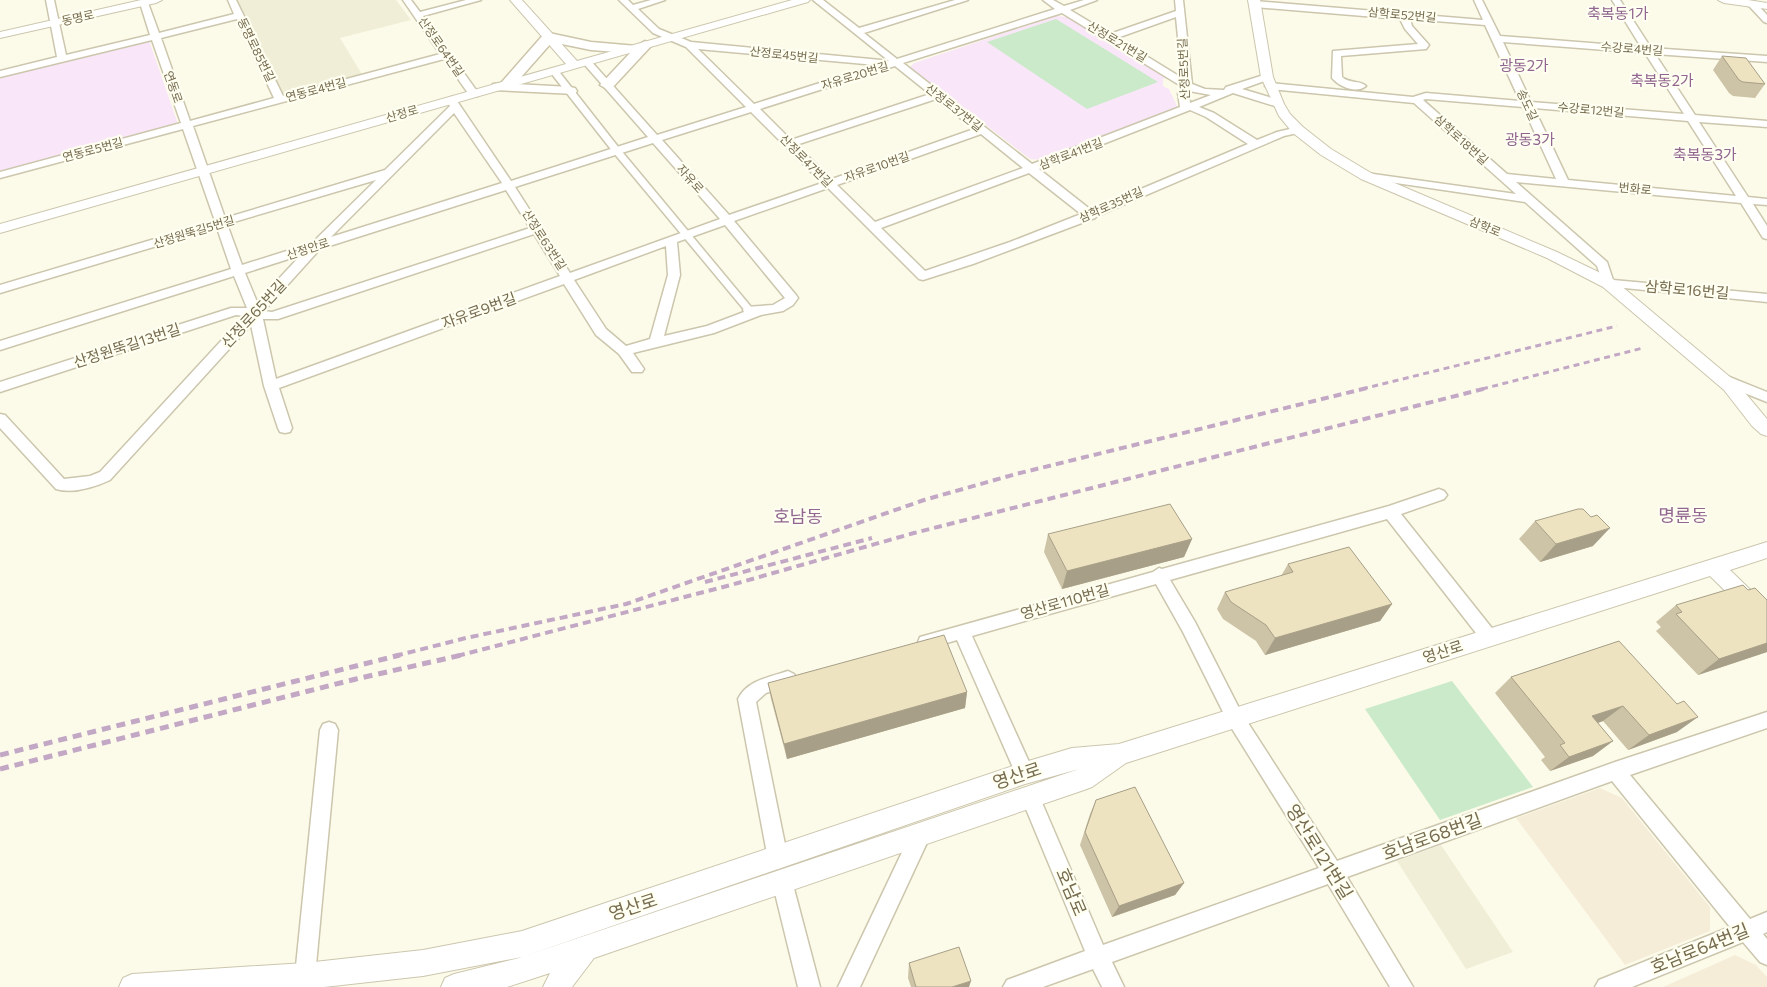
<svg xmlns="http://www.w3.org/2000/svg" width="1767" height="987" font-family="Commissioner,'Noto Sans KR',sans-serif">
<style>
.residential{fill:#f0eed6}
.commercial{fill:#f6edd9}
.education{fill:#f9e7f9}
.green{fill:#caeac9}
.lines{fill:none;stroke-linecap:round;stroke-linejoin:round}
.pedestrian-casing{stroke:#ccc6ad;stroke-width:3}
.minor-casing{stroke:#ccc6ad;stroke-width:3}
.tertiary-casing{stroke:#ccc6ad;stroke-width:2}
.secondary-casing{stroke:#ccc5a9;stroke-width:3}
.pedestrian{fill:#fff;fill-rule:evenodd}
.minor{fill:#fff;fill-rule:evenodd}
.tertiary{fill:#fff;fill-rule:evenodd}
.secondary{fill:#fff;fill-rule:evenodd}
.rail-far2{stroke:#c3a8c6;stroke-width:3;stroke-dasharray:6 4.5;stroke-linecap:butt}
.rail-far1{stroke:#c3a8c6;stroke-width:4;stroke-dasharray:8 5;stroke-linecap:butt}
.rail{stroke:#c3a8c6;stroke-width:5;stroke-dasharray:9 6;stroke-linecap:butt}
.wall{fill:#cdc3a6}
.shaded-wall{fill:#a79f87}
.building{fill:#eee3c1;stroke:#a79f87}
.labels{text-anchor:middle;stroke-width:4.5;stroke-linejoin:round;paint-order:stroke}
.far-street-label{font-size:12px;fill:#766b4e;stroke:#fefef1}
.far-quarter-label{font-size:15px;fill:#916690;stroke:#fefef1}
.street-label{font-size:15px;fill:#766b4e;stroke:#fefef1}
.quarter-label{font-size:18px;fill:#916690;stroke:#fefef1}
.near-street-label{font-size:18px;fill:#766b4e;stroke:#fefef1}
</style>
<rect width="100%" height="100%" fill="#fcfbea"/>
<!-- residential -->
<path class="residential" d="M235 0H396L411 20 340 38 363 76 283 97Z
M1441 845 1513 952 1466 969 1397 861Z"/>
<!-- commercial -->
<path class="commercial" d="M1600 788 1622 798 1710 907V931L1625 965 1516 818Z
M1735 955 1756 965 1767 977V987H1663Z"/>
<!-- education -->
<path class="education" d="M1056 16 1068 17 1171 77 1163 79V86L1169 89 1178 108 1041 160 1030 159 910 67 914 63Z
M149 40 178 124 0 172V75Z"/>
<!-- green -->
<path class="green" d="M1056 19 1158 82 1087 109 987 42Z
M1452 681 1533 787 1440 820 1365 709Z"/>
<g class="lines">
<defs>
<path id="pedestrian" d="M551 69H557L619 148 752 308V312H746L613 152 551 73Z"/>
<path id="minor" d="M46 0H54L66 55 150 35 140 3 141 1H147L148 3 159 33 234 14 228 0H236L283 96 440 54 403 0H411L420 12 466 0H481L423 16 479 94 478 96H470L444 59 193 126 225 218 385 170 450 106 446 100 451 97 455 98 511 181 648 137 584 64V60H590L657 135 746 107 686 47 653 33 619 0H628L633 5 651 0H665L638 9 659 29 691 42 881 60 885 62 889 61 813 0H823L859 28 955 0H968L864 33 897 59 1055 9 1043 0H1053L1064 6 1084 0H1097L1070 10 1110 34 1176 11 1175 0H1183L1192 84 1205 89 1224 90 1226 87 1267 74 1270 75V79L1242 89 1269 97 1283 104 1278 107 1233 93 1199 107 1214 113 1257 140 1277 132 1298 127 1303 130 1302 132 1284 136 1097 216 1095 218 973 264 923 280 919 279 828 188 734 221 796 295 798 298 793 305 783 311 761 315 714 333 633 353 644 369 642 372H632L619 354 596 335 564 284 279 388 292 428 290 432 285 433 280 432 278 428 264 386 251 325 110 480C95 487 73 494 56 489L0 428V414L5 415 64 479 90 476 100 472 244 316 236 315 0 392V382L231 308H247L234 276 0 350V341L231 269 217 228 0 293V285L215 221 183 129 0 178V172L181 123 152 40 0 77V71L57 57ZM1062 13 1181 86 1178 93 1180 107 1032 164 903 63ZM1176 17 1182 78 1117 38ZM237 19 274 98 190 121 161 38ZM698 49 876 65 754 104ZM895 66 930 94 791 140 760 109ZM1189 91 1211 95 1190 103ZM936 99 974 129 832 179 796 145ZM1190 110 1206 117 1248 144 1091 210 1039 169ZM751 112 822 183 729 215 662 140ZM454 113 502 183 331 237ZM981 134 1023 168 875 222 837 185ZM653 143 720 219 570 273 515 187ZM1029 173 1081 214 1010 242 925 271 881 228ZM376 180 312 243 242 265 227 224ZM506 190 530 228 272 312 264 311 320 249ZM725 225 785 298 773 305 745 307 743 310 744 312 707 326 664 336 680 275 677 242ZM534 234 560 276 276 379 263 319H278ZM666 246 668 275 650 339 626 346 606 329 574 280ZM301 255 257 302 245 273Z
M1474 0H1482L1500 36 1641 47 1612 0H1620L1651 48 1767 56V62L1655 54 1695 115 1767 121V127L1699 122 1748 197 1767 199V205L1753 204 1767 226V239L1763 238 1741 203 1516 182 1607 262 1613 280 1767 294V302L1604 286 1597 266 1525 202 1362 178 1360 176 1366 173 1516 194 1414 103 1270 89 1265 86 1270 83 1413 97 1426 93 1520 101 1485 25 1410 19 1412 26 1429 45 1426 49 1341 56 1342 77C1350 84 1360 80 1366 86 1356 94 1340 87 1332 78L1333 51 1418 44 1405 29 1400 19 1255 7 1251 4 1255 1 1483 20ZM1503 42 1645 53 1684 114 1531 102ZM1426 99 1523 107 1556 179 1507 174 1423 100ZM1534 108 1688 121 1736 196 1568 180Z
M1752 1 1755 2 1767 15V23L1764 22 1749 6 1748 4Z
M1722 374 1767 392V402L1717 382 1715 379 1717 376Z
M1439 489 1444 491 1447 495 1444 499 1401 514 1495 632 1497 637 1495 642 1489 644 1483 642 1387 519 1170 580 1195 622 1241 712 1337 861 1615 762 1767 712V728L1630 775 1750 919 1767 912V932L1763 934 1767 939V965L1760 962 1743 942 1632 987H1595L1599 980 1730 927 1612 781 1347 877 1413 987H1390L1328 884 1112 962 1124 987H1102L1093 969 1043 987H1003L1007 980 1085 951 1021 797 1023 791 1030 788 1037 791 1103 945 1319 868 1229 724 1183 632 1156 584 972 636 1034 773 1032 779 1025 782 1018 779 957 640 926 649 920 647 918 642 920 637 1153 572 1159 568 1162 569 1389 506Z
M788 671 794 674 797 679 794 684 766 693 756 702 788 859 785 866 778 869 771 866 768 859 738 699C747 680 770 677 788 671Z
M329 722 335 724 338 730 315 976 312 983 305 986 298 983 295 976 320 730 323 724Z
M921 824 928 827 931 834 860 987H838L914 827Z
M782 871 789 874 792 881 820 987H798L772 881 775 874Z"/>
<path id="tertiary" d="M141 0H162L156 3 0 38V32Z
M510 0H522L577 61 792 0H810L808 2 0 233V224L566 64Z
M1248 0H1260L1273 77 1284 104 1290 114 1303 127 1331 149 1371 173 1557 252 1613 279 1736 382 1767 419V436L1761 434 1752 426 1724 390 1603 287 1547 258 1361 179 1321 155 1293 133 1279 116 1261 77Z
M1718 0H1748L1767 3V9L1724 3Z
M1767 542V558L1730 570 1767 606V628L1760 625 1710 576 1126 763 1092 787 1084 790 594 958 572 987H543L550 973 507 987H441L445 978 454 974 519 958 1079 769 1025 784 522 957 423 976 324 987H119L123 978 132 974 305 963 423 950 522 931 1025 762 1072 748 1119 744Z"/>
<path id="secondary" d="M549 33 591 42 637 46 645 41 652 45 612 88 607 89 600 85 630 53 591 50 552 42 515 84 570 87 575 88 577 91 575 94 493 90 491 87 493 84 501 83 544 34Z"/>
</defs>
<!-- pedestrian casing -->
<use href="#pedestrian" class="pedestrian-casing"/>
<!-- minor casing -->
<use href="#minor" class="minor-casing"/>
<!-- tertiary casing -->
<use href="#tertiary" class="tertiary-casing"/>
<!-- secondary casing -->
<use href="#secondary" class="secondary-casing"/>
<!-- pedestrian -->
<use href="#pedestrian" class="pedestrian"/>
<!-- minor -->
<use href="#minor" class="minor"/>
<!-- tertiary -->
<use href="#tertiary" class="tertiary"/>
<!-- secondary -->
<use href="#secondary" class="secondary"/>
<!-- rail-far2 -->
<path class="rail-far2" d="M1362 389 1617 326
M1482 389 1643 348"/>
<!-- rail-far1 -->
<path class="rail-far1" d="M705 582 872 538
M395 656 466 638 626 604 924 500 1016 474 1367 388
M457 656 731 585 914 533 1487 388"/>
<!-- rail -->
<path class="rail" d="M0 755 400 655
M0 769 356 679 462 655"/>
</g>
<!-- wall -->
<path class="wall" d="M1722 56 1765 84 1755 98 1733 96 1729 93 1713 70Z
M1535 521 1593 546 1540 562 1519 539Z
M1048 534 1192 539 1184 557 1062 589 1044 552Z
M1288 564 1392 604 1380 621 1265 655 1256 641 1223 619 1217 609 1225 592 1281 576Z
M1676 605 1767 652 1698 675 1656 631 1661 627 1656 622Z
M1619 641 1677 732 1628 750 1603 721 1598 723 1613 741 1593 756 1550 771 1541 760 1545 757 1495 693 1511 677Z
M768 683 967 692 965 708 787 759 771 699Z
M1096 800 1184 883 1175 895 1112 917 1080 845 1090 814Z
M909 963 969 987H911L908 978Z"/>
<!-- shaded-wall -->
<path class="shaded-wall" d="M1610 528 1593 546 1540 562 1556 544Z
M1192 539 1184 557 1062 589 1067 571Z
M1392 604 1380 621 1265 655 1275 638Z
M1767 643V652L1698 675 1719 659Z
M967 692 965 708 787 759 784 744Z
M1623 706 1603 721 1573 732 1592 716Z
M1698 717 1677 732 1628 750 1649 735Z
M1613 741 1593 756 1550 771 1569 757Z
M1184 883 1175 895 1112 917 1119 906Z
M971 981 969 987H952Z"/>
<!-- building -->
<path class="building" d="M1722 56 1746 58 1765 84 1743 82 1739 80Z
M1170 504 1192 539 1067 571 1048 534Z
M1578 509H1583L1591 517 1597 515 1610 528 1556 544 1535 521Z
M1349 547 1392 604 1275 638 1266 625 1231 602 1225 592 1293 572 1288 564Z
M1743 585 1748 590 1755 588 1767 600V643L1719 659 1676 614 1682 612 1676 605Z
M944 635 967 692 784 744 768 683Z
M1619 641 1677 704 1684 701 1698 717 1649 735 1623 706 1592 716 1613 741 1569 757 1560 745 1565 743 1511 677Z
M1135 787 1184 883 1119 906 1085 832 1096 800Z
M959 947 971 981 952 987H916L909 963Z"/>
<g class="labels">
<!-- far-street labels -->
<g class="far-street-label">
<text transform="translate(1402 15) rotate(5)" y="4">삼학로52번길</text>
<text transform="translate(78 18) rotate(-13)" y="4">동명로</text>
<text transform="translate(1117 42) rotate(31)" y="4">산정로21번길</text>
<text transform="translate(441 47) rotate(55)" y="4">산정로64번길</text>
<text transform="translate(1632 49) rotate(4)" y="4">수강로4번길</text>
<text transform="translate(256 50) rotate(64)" y="4">동명로85번길</text>
<text transform="translate(784 55) rotate(6)" y="4">산정로45번길</text>
<text transform="translate(1184 69) rotate(-93)" y="4">산정로5번길</text>
<text transform="translate(855 76) rotate(-17)" y="4">자유로20번길</text>
<text transform="translate(173 87) rotate(71)" y="4">연동로</text>
<text transform="translate(316 90) rotate(-15)" y="4">연동로4번길</text>
<text transform="translate(1527 105) rotate(65)" y="4">송도길</text>
<text transform="translate(954 108) rotate(38)" y="4">산정로37번길</text>
<text transform="translate(1591 110) rotate(5)" y="4">수강로12번길</text>
<text transform="translate(402 114) rotate(-16)" y="4">산정로</text>
<text transform="translate(1461 140) rotate(42)" y="4">삼학로18번길</text>
<text transform="translate(93 150) rotate(-15)" y="4">연동로5번길</text>
<text transform="translate(1071 154) rotate(-21)" y="4">삼학로41번길</text>
<text transform="translate(806 161) rotate(45)" y="4">산정로47번길</text>
<text transform="translate(877 167) rotate(-19)" y="4">자유로10번길</text>
<text transform="translate(690 179) rotate(48)" y="4">자유로</text>
<text transform="translate(1635 189) rotate(5)" y="4">번화로</text>
<text transform="translate(1111 205) rotate(-24)" y="4">삼학로35번길</text>
<text transform="translate(1485 227) rotate(22)" y="4">삼학로</text>
<text transform="translate(194 232) rotate(-17)" y="4">산정원뚝길5번길</text>
<text transform="translate(544 240) rotate(57)" y="4">산정로63번길</text>
<text transform="translate(308 249) rotate(-18)" y="4">산정안로</text>
</g>
<!-- far-quarter labels -->
<g class="far-quarter-label">
<text x="1618" y="19">축복동1가</text>
<text x="1524" y="71">광동2가</text>
<text x="1662" y="86">축복동2가</text>
<text x="1530" y="145">광동3가</text>
<text x="1705" y="160">축복동3가</text>
</g>
<!-- street labels -->
<g class="street-label">
<text transform="translate(1687 290) rotate(5)" y="5">삼학로16번길</text>
<text transform="translate(479 311) rotate(-20)" y="5">자유로9번길</text>
<text transform="translate(254 314) rotate(-47)" y="5">산정로65번길</text>
<text transform="translate(127 346) rotate(-18)" y="5">산정원뚝길13번길</text>
<text transform="translate(1065 602) rotate(-16)" y="5">영산로110번길</text>
<text transform="translate(1443 652) rotate(-18)" y="5">영산로</text>
</g>
<!-- quarter labels -->
<g class="quarter-label">
<text x="1683" y="522">명륜동</text>
<text x="798" y="523">호남동</text>
</g>
<!-- near-street labels -->
<g class="near-street-label">
<text transform="translate(1017 776) rotate(-18)" y="6">영산로</text>
<text transform="translate(1432 837) rotate(-20)" y="6">호남로68번길</text>
<text transform="translate(1319 852) rotate(58)" y="6">영산로121번길</text>
<text transform="translate(1071 892) rotate(67)" y="6">호남로</text>
<text transform="translate(633 907) rotate(-18)" y="6">영산로</text>
<text transform="translate(1700 949) rotate(-22)" y="6">호남로64번길</text>
</g>
</g>
</svg>
